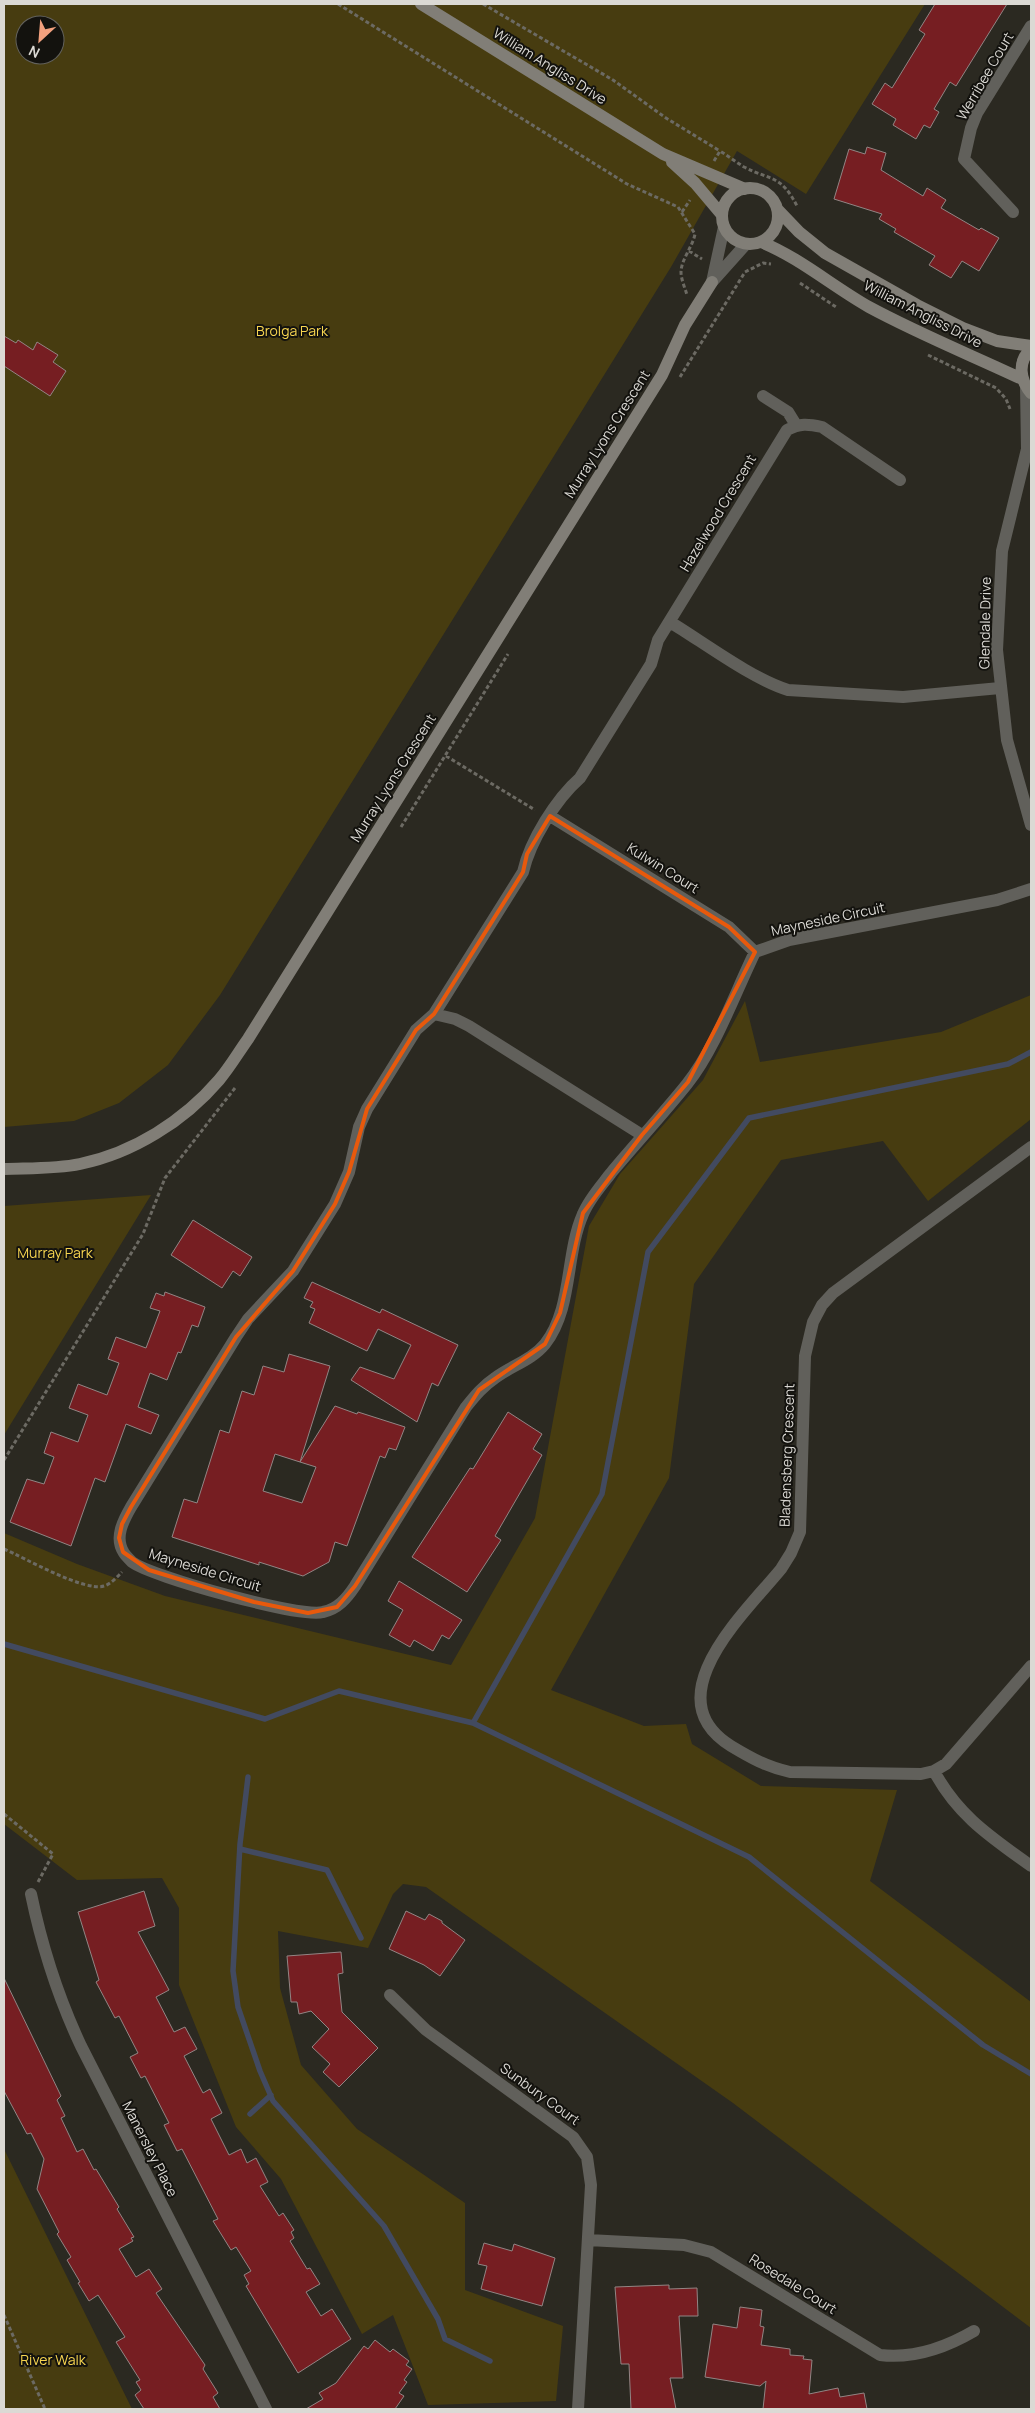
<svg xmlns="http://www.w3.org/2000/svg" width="1035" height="2413" font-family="Manrope,sans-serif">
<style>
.green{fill:#473c10;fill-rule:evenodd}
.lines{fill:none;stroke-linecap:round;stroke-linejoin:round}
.stream{stroke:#424a60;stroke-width:5.5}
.building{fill:#761e22;stroke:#928584}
.path{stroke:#6c6a63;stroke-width:3;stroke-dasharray:4 2.5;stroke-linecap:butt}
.street{stroke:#61605b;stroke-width:12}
.secondary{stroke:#817e77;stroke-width:12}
.marked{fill:none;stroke:#e8590c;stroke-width:4;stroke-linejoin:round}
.labels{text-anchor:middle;stroke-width:4;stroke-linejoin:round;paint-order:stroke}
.street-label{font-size:14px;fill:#dbd9d4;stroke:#13120e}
.park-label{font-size:14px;fill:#f7d550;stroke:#13120e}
</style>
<rect width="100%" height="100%" fill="#2b2921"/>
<!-- green -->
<path class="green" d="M4 4H925L806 194 737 151 671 267 220 995 168 1065 119 1103 74 1121 4 1127ZM25 25H55V55H25Z
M1031 995V1119L928 1201 883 1141 781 1160 694 1284 669 1478 551 1690 644 1726 686 1724 692 1744 761 1786 897 1790 870 1881 1031 2002V2328L733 2103 426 1887 403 1884 393 1894 368 1948 278 1931 280 1988 301 2065 357 2129 465 2203V2290L563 2326 556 2401 428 2405 393 2315 362 2334 281 2179 236 2127 179 1985V1908L162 1878 77 1880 4 1824V1533L77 1564 165 1596 451 1665 535 1518 589 1226 620 1174 703 1080 745 1001 760 1062 941 1032Z
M151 1195 4 1435V1206Z
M4 2149 132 2409H4Z"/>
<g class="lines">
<!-- stream -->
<path class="stream" d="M4 1644 265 1719 339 1691 473 1723 749 1857 983 2045 1031 2074
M473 1723 602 1494 648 1252 749 1118 1008 1064 1031 1052
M248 1777 240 1844 233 1971 238 2007 260 2071 273 2101 384 2226 438 2319 445 2339 490 2361
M240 1849 327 1870 361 1938
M250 2114 271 2095"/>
</g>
<!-- building -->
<path class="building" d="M935 4H1007L956 86 950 82 934 109 939 112 930 128 924 125 916 139 893 125 896 119 872 104 885 83 892 88 925 34 919 30Z
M867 147 886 153 881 170 923 196 927 188 946 200 941 208 979 230 981 228 999 238 979 271 962 261 951 278 929 265 935 256 894 232 896 229 879 219 882 214 834 199 849 149 865 154Z
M4 336 16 343 18 340 33 350 37 342 58 355 53 362 66 371 50 396 4 366Z
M193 1220 252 1257 240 1276 233 1271 222 1288 171 1255Z
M312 1282 380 1313 382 1309 458 1345 438 1386 432 1383 417 1422 351 1380 360 1367 394 1379 411 1345 378 1329 367 1351 309 1323 315 1309 310 1307 313 1302 304 1298Z
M165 1292 205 1307 198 1327 192 1325 181 1353 178 1352 167 1380 150 1373 138 1407 159 1415 151 1434 126 1424 105 1482 95 1478 71 1546 10 1522 27 1479 44 1484 54 1457 44 1453 51 1432 78 1442 88 1415 69 1408 78 1384 107 1395 119 1363 108 1359 116 1337 146 1348 160 1311 150 1308 156 1293 164 1296Z
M289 1354 330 1366 300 1462 275 1454 263 1491 302 1503 316 1467 300 1462 335 1406 357 1414 358 1412 405 1427 396 1450 389 1448 385 1458 380 1456 347 1546 335 1542 329 1562 303 1576 259 1562V1565L172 1537 184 1499 197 1503 220 1430 229 1433 242 1391 254 1395 263 1366 284 1372Z
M508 1412 542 1434 533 1449 542 1455 495 1536 501 1540 467 1592 412 1557 470 1468 473 1469Z
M399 1581 462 1620 449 1639 442 1635 433 1651 414 1640 410 1647 389 1635 403 1610 388 1601Z
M144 1891 155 1926 138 1932 169 1990 156 1997 174 2032 185 2027 197 2049 184 2056 203 2093 210 2089 222 2113 211 2119 229 2155 241 2149 247 2163 256 2158 268 2182 260 2186 279 2216 283 2213 294 2230 291 2232 294 2238 290 2241 307 2269 310 2268 320 2284 306 2292 321 2316 332 2309 351 2339 298 2373 246 2286 249 2284 244 2275 251 2271 236 2247 231 2250 213 2221 218 2219 182 2149 177 2151 164 2125 169 2123 145 2076 141 2078 130 2057 138 2053 119 2016 115 2018 96 1982 99 1980 78 1912Z
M406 1911 425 1920 429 1914 442 1921V1923L465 1940 440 1976 424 1965 389 1949Z
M341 1952 343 1973 338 1974 342 2012 378 2048 339 2087 323 2072 330 2064 312 2047 329 2029 311 2011 299 2014 297 2002H291L287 1956Z
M4 1978 61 2096 57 2100 65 2116 61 2118 77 2152 83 2149 94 2170 96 2169 119 2207 117 2209 134 2237 131 2238 133 2241 119 2249 136 2277 149 2269 162 2289 156 2293 205 2365 203 2369 218 2393 213 2397 220 2409H144L135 2395 141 2390 136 2382 140 2380 116 2342 125 2337 98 2295 89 2301 78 2283 80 2282 67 2260 71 2257 57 2234 59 2232 37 2189 44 2159 31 2133 27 2134 4 2091Z
M484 2243 512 2251 514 2244 555 2258 542 2306 481 2289 487 2266 478 2264Z
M669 2285V2289L697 2288 698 2316H679L683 2378H670L676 2409H631L629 2364H621L615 2287Z
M740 2307 762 2310 760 2326 764 2327 761 2345 790 2349V2355L804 2356 803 2359 812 2360 809 2394 838 2388 840 2397 864 2393 867 2409H763L766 2381 760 2386 705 2377 713 2324 737 2328Z
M375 2340 390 2352 393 2349 409 2361 406 2365 412 2369 404 2380 407 2382 399 2393 404 2396 395 2409H306L323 2399 319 2393 336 2383 364 2346 368 2349Z"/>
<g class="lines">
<!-- path -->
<path class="path" d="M338 4 627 184 678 207 695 234C693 246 681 260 681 272 681 279 685 288 687 295
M483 4 613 80 666 118 720 151
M714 161 720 151C728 156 736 162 744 167 772 181 781 175 797 206
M682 212 690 200
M689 251 702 259
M800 283 836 307
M928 355 996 388 1006 399 1010 409
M680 377 745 272 763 263 771 264
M446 756 535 810
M401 827 508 654
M4 1460 143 1234 165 1178 235 1088
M4 1549C25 1558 84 1592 104 1586 111 1584 117 1577 122 1572
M4 1814 53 1854 38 1882
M4 2315 45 2409"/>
<!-- street -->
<path class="street" d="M1013 212 964 159 971 128 977 113 1031 26
M712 282 724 227
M712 282 746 244
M1026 387 1027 449 1002 551 997 650 1007 740 1031 825
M763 396 788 412 796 425
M900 480 822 427C808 424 800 423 787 430L658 640 651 664 580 778C556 799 530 841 523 872L434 1014 416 1030 367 1109 359 1127 349 1172 335 1204 293 1271 248 1319 236 1337 131 1507C123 1521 114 1538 124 1553 126 1556 130 1560 132 1562 152 1577 300 1618 323 1612 338 1609 347 1598 355 1586L466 1407C475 1396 483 1386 495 1378 511 1366 532 1360 545 1344 573 1308 565 1255 583 1214 589 1199 601 1186 611 1173 636 1143 663 1114 687 1084 715 1049 735 993 755 952L789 940 997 900 1031 889
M670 622C703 642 752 679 788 690L903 697 1000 688
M550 816 729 927 755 952
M434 1014 455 1019 469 1026 642 1135
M1031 1147 833 1293 822 1305 813 1322 805 1356 800 1532 791 1553 781 1569C745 1613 653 1697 731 1746 751 1758 767 1767 790 1772L921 1774 934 1771 946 1764 1031 1666
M934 1771C958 1816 991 1837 1031 1866
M31 1894C42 1947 58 1997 81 2046L266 2409
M390 1995 426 2030 573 2137 587 2157 591 2185 578 2409
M588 2240 684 2245 711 2252 880 2355C913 2359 945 2348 974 2331"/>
<!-- secondary -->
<path class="secondary" d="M421 4 663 154 745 189
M672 162 695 183 722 215
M722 216a28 28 0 1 1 56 0a28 28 0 1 1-56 0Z
M777 209 799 232 825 253 917 305 963 328 997 341 1031 346
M761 242C800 258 832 286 869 307 919 334 971 355 1022 379
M1031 349C1017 362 1020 380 1031 393
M4 1169C29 1168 56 1169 80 1164 133 1153 184 1121 219 1080 230 1067 238 1053 248 1039L662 375 685 325 712 282"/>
</g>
<!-- marked area -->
<path class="marked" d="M550 816 729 927 755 952 688 1082 642 1135 583 1213 560 1313 545 1344 479 1390 355 1586 337 1607 308 1613 254 1602 149 1570 123 1552 119 1538 122 1524 131 1507 236 1337 293 1271 335 1204 349 1172 367 1109 416 1030 434 1014 523 872 527 854Z"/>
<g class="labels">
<!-- street labels -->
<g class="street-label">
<text transform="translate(550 66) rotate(32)" y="5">William Angliss Drive</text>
<text transform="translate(985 76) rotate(-60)" y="5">Werribee Court</text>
<text transform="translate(923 314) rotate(27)" y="5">William Angliss Drive</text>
<text transform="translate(607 434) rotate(-58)" y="5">Murray Lyons Crescent</text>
<text transform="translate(718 513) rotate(-59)" y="5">Hazelwood Crescent</text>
<text transform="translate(985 623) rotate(-89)" y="5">Glendale Drive</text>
<text transform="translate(393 778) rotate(-58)" y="5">Murray Lyons Crescent</text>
<text transform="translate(663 868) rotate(32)" y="5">Kulwin Court</text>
<text transform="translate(828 919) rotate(-12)" y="5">Mayneside Circuit</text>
<text transform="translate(787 1455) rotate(-88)" y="5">Bladensberg Crescent</text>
<text transform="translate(205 1570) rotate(17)" y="5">Mayneside Circuit</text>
<text transform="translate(540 2094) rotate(36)" y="5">Sunbury Court</text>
<text transform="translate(150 2149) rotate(63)" y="5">Manersley Place</text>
<text transform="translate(793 2284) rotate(32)" y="5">Rosedale Court</text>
</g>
<!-- park labels -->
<g class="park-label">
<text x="292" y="336">Brolga Park</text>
<text x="55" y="1258">Murray Park</text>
<text x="53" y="2365">River Walk</text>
</g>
</g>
<!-- border -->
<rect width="1035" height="2413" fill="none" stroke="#dbd9d4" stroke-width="10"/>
<!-- north arrow -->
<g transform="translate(40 40) rotate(206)"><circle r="24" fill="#13120e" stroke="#63625d"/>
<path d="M0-4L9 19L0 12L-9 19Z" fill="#f2a17e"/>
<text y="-8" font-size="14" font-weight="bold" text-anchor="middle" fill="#dbd9d4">N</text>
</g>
</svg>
